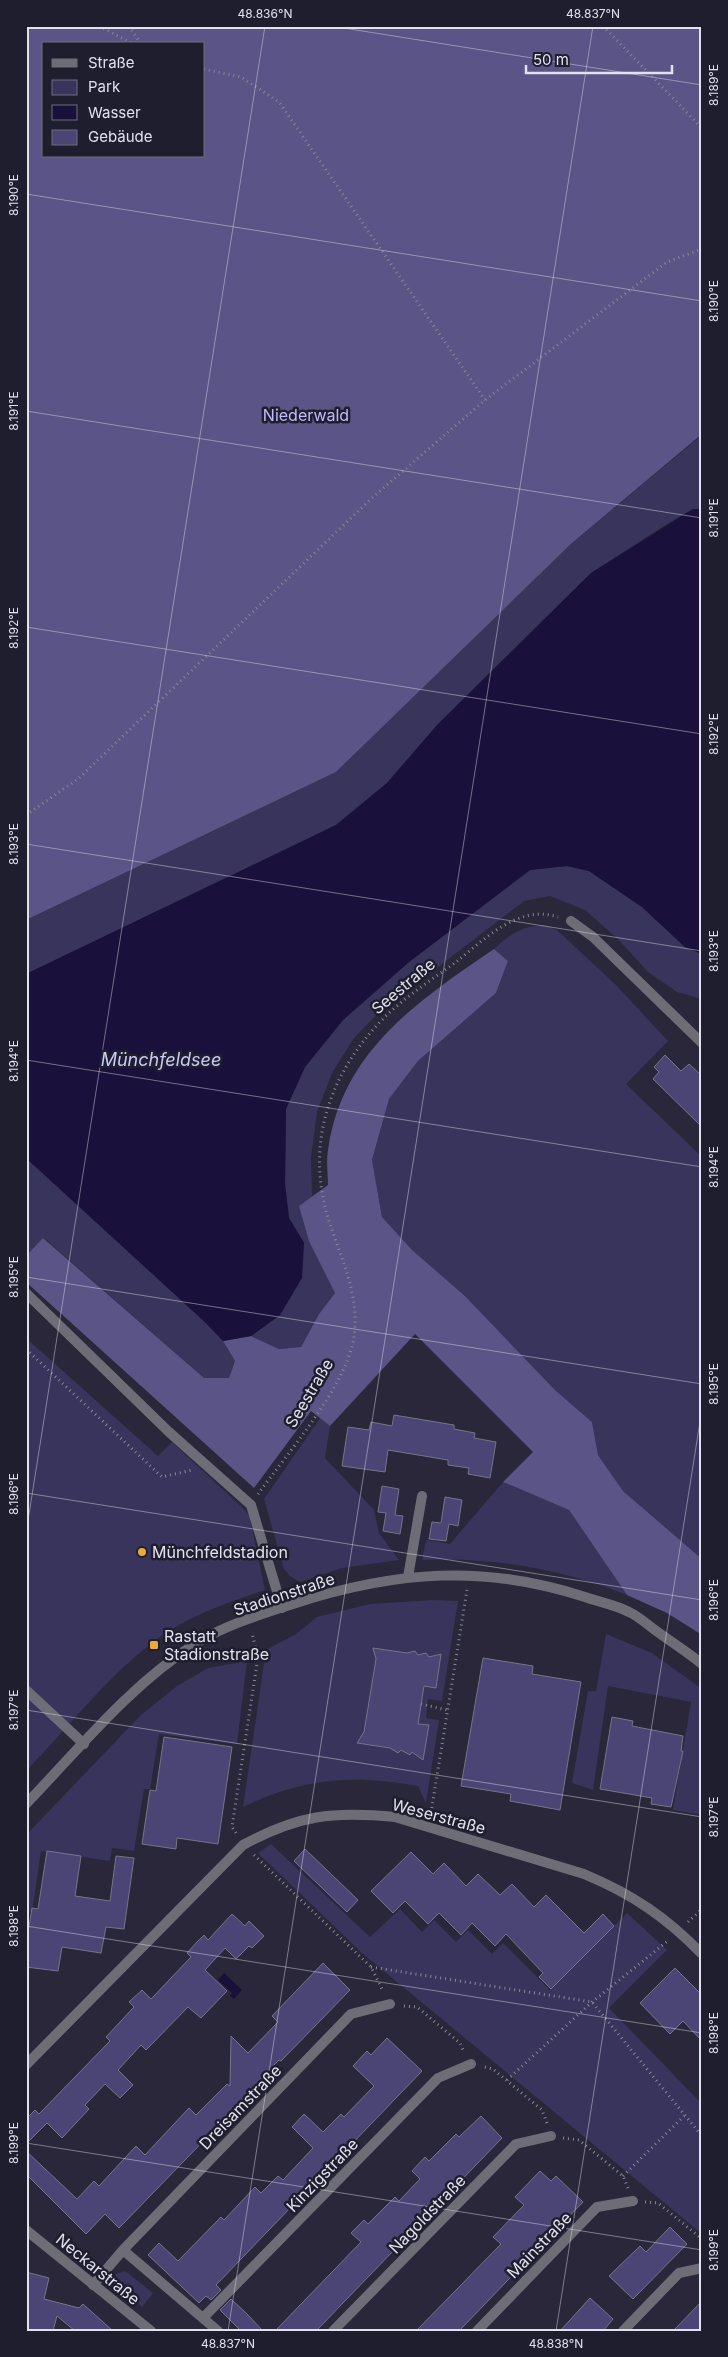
<svg xmlns="http://www.w3.org/2000/svg" width="728" height="2357" font-family="Inter,sans-serif">
<style>
.green{fill:#39345c}
.forest{fill:#5a5487;fill-rule:evenodd}
.water{fill:#19103b}
.building{fill:#4b4576;stroke:#757489}
.lines{fill:none;stroke-linecap:round;stroke-linejoin:round}
.path{stroke:#888796;stroke-width:3;stroke-dasharray:1 4;stroke-linecap:butt}
.service{stroke:#6e6d77;stroke-width:10}
.minor{stroke:#6e6d77;stroke-width:10}
.ticks{fill:none;stroke:#e2e2ee;stroke-width:1;stroke-opacity:0.45}
.poi-dot{fill:#eaaa38;stroke:#1f1e2f;stroke-width:2}
.labels{text-anchor:middle;stroke-width:5;stroke-linejoin:round;paint-order:stroke}
.park-label{font-size:16px;fill:#c0bbfa;stroke:#1f1e2f}
.street-label{font-size:16px;fill:#e2e2ee;stroke:#1f1e2f}
.poi-label{font-size:16px;fill:#e2e2ee;stroke:#1f1e2f;text-anchor:start}
.water-label{font-size:18px;font-style:italic;fill:#ccc9f9;stroke:#1f1e2f}
.neatline{fill:none;stroke:#e2e2ee;stroke-width:2}
.ticks-label{font-size:12px;text-anchor:middle;fill:#e2e2ee}
</style>
<rect width="100%" height="100%" fill="#292739"/>
<!-- green -->
<path class="green" d="M702 435V509H693L667 524 591 573 438 724 387 783 336 825 26 974V920L336 772 572 543Z
M567 866 589 871 642 907 685 947 702 954V999L677 992 648 972 618 939 585 910 550 896 524 901 378 1013 354 1038 332 1073 317 1112 311 1157 312 1197 299 1206 335 1293 319 1314 301 1347 279 1349 251 1336 280 1315 304 1243 289 1218 285 1184 286 1108 305 1067 343 1020 409 962 530 870Z
M544 925 557 930 616 985 668 1041 626 1084 702 1157V1559L623 1491 598 1455 592 1422 555 1390 465 1296 411 1250 382 1217 372 1160 389 1099 418 1061 496 993 508 961 494 949C512 933 520 927 544 925Z
M26 1158 206 1323 223 1341 235 1361 229 1378H204L44 1238 26 1256Z
M26 1338 158 1456 172 1442 249 1514 265 1590C226 1603 185 1617 152 1643 106 1678 67 1729 26 1771Z
M321 1417 330 1426 325 1458 374 1510 379 1533 399 1560 342 1568 300 1582 290 1576 284 1569 264 1499Z
M503 1482 569 1510 627 1595C561 1569 493 1557 422 1560L426 1540 450 1544Z
M433 1600 458 1601 442 1701 428 1699 426 1718 439 1720 426 1803 418 1786C354 1774 302 1778 243 1807L266 1650 296 1634 317 1617 370 1604Z
M606 1634 652 1653 702 1689V1815L673 1810 691 1702 608 1686 593 1790 572 1783 588 1691H596Z
M247 1661 237 1744 159 1734 150 1789H144L134 1851 112 1848 110 1861 41 1851 32 1912 26 1911V1835L141 1715 177 1686 208 1668Z
M271 1844 370 1937 400 1909 422 1932 434 1920 456 1942 468 1930 492 1954 503 1943 550 1990 627 1913 667 1950 609 2008 702 2104V2234L362 1953 258 1853Z
M125 2271 153 2293 142 2307 115 2283 116 2274Z"/>
<!-- forest -->
<path class="forest" d="M26 26H702V434L572 543 336 772 26 920ZM44 44H204V156H44Z
M494 949 508 961 496 993 418 1061 389 1099 372 1160 382 1217 412 1250 465 1296 555 1390 592 1422 598 1455 623 1491 702 1559V1635L667 1613 627 1595 569 1510 503 1482 533 1452 415 1334 330 1426 311 1411 254 1488 26 1282V1256L43 1238 204 1378H229L235 1361 223 1341 251 1336 279 1349 301 1347 319 1314 335 1293 309 1241 299 1206 328 1185C328 1174 326 1161 328 1150 342 1051 418 1001 494 949Z"/>
<!-- water -->
<path class="water" d="M693 509H702V954L685 947 642 907 589 871 567 866 530 870 409 962 343 1020 305 1067 286 1109 285 1184 289 1218 304 1243 302 1278 280 1315 251 1336 223 1341 206 1323 26 1158V974L336 825 387 783 438 724 591 573Z
M224 1973 242 1990 234 1999 230 1996 232 1993 218 1980Z"/>
<!-- building -->
<path class="building" d="M665 1055 681 1071 689 1064 702 1076V1127L653 1079 659 1072 654 1067Z
M394 1415 454 1425V1429L475 1433 474 1438 496 1442 490 1478 468 1474 469 1468 448 1465V1460L388 1450 385 1472 342 1466 348 1427 369 1430 371 1422 392 1426Z
M382 1486 399 1489 395 1515 403 1516 400 1534 383 1531 386 1513 378 1512Z
M445 1497 462 1500 458 1526 449 1524 446 1541 429 1539 432 1522 441 1523Z
M373 1648 407 1653 415 1651 418 1655 426 1653 429 1657 441 1654 436 1688 424 1686 418 1724 429 1725 423 1760 412 1752 410 1755 401 1750 398 1753 390 1748 357 1743 364 1732 376 1659Z
M483 1658 533 1666 532 1674 581 1682 560 1810 510 1801 511 1794 461 1786Z
M612 1717 633 1721 632 1726 683 1736 681 1751H683L671 1807 651 1804 652 1798 600 1789Z
M164 1737 232 1747 218 1844 177 1838 176 1849 142 1844 150 1790 156 1791Z
M305 1849 358 1900 347 1912 294 1861Z
M47 1851 81 1856 75 1896 110 1901 116 1856 134 1858 124 1929 106 1927 101 1953 62 1947 58 1971 26 1967V1945L32 1908 38 1909Z
M411 1852 433 1874 444 1863 466 1886 478 1874 500 1895 512 1884 534 1907 546 1895 584 1933 603 1914 614 1926 551 1989 539 1977 543 1973 506 1934 495 1946 472 1923 461 1935 439 1913 428 1924 405 1901 393 1913 371 1891Z
M232 1914 245 1926 249 1921 264 1936 252 1948 249 1946 236 1959 225 1948 205 1970 227 1991 201 2018 188 2007 146 2050 141 2045 118 2070 133 2085 120 2098 105 2084 85 2105 89 2109 62 2138 47 2123 26 2144V2119L35 2110 39 2114 110 2041 106 2037 134 2007 129 2002 142 1990 151 1999 191 1957 187 1953 197 1942 204 1935 208 1940Z
M323 1963 350 1990 281 2061 279 2060 249 2091 250 2093 119 2228 105 2214 86 2234 26 2174V2151L77 2199 94 2181 99 2186 136 2146 145 2155 189 2108 196 2115 227 2084 230 2086 231 2036 248 2053 278 2022 272 2016Z
M675 1968 702 1995V2041L683 2021 670 2034 640 2003Z
M387 2038 422 2071 216 2285 221 2290 211 2300 206 2296 199 2303 148 2255 159 2243 178 2261 221 2217 224 2220 255 2187 261 2193 278 2176 283 2180 313 2148 292 2127 304 2114 323 2132 341 2114 344 2117 374 2086 353 2066 367 2051 371 2055Z
M481 2116 502 2138 316 2331H275L361 2242 351 2233 364 2220 368 2224 395 2197 399 2201 420 2179 412 2171 425 2157 429 2161 456 2134 459 2137Z
M540 2171 551 2181 556 2176 583 2202 459 2331H416L501 2244 493 2237 524 2205 515 2197Z
M670 2227 687 2244 633 2299 609 2276 640 2246 646 2252Z
M26 2272 49 2278 44 2299 79 2308 83 2304 113 2331H75L57 2316 53 2331H26Z
M590 2298 613 2319 603 2331H560Z
M231 2299 247 2314 263 2331H241L220 2310Z
M702 2301V2331H673Z"/>
<g class="lines">
<!-- path -->
<path class="path" d="M99 26 133 44
M129 26 141 44
M603 26 702 128
M204 69 241 77 279 102 485 400
M26 815 78 779 372 498 485 400 667 262 702 249
M26 1349 162 1477 192 1470
M258 1494C287 1454 347 1385 354 1337 360 1298 342 1260 330 1224 303 1144 330 1069 390 1012 410 994 434 978 456 962 485 939 518 904 558 917
M421 1704 447 1710
M431 1813 467 1590
M236 1833 232 1827 258 1657 252 1633
M254 1855 371 1967 383 1991
M688 1922 702 1909
M371 1967 592 2002 702 2136
M404 2006 417 2007 460 2043 464 2052
M485 2067 493 2069 542 2110 547 2123
M507 2080 592 2002 669 1940
M563 2138 579 2140 623 2176 628 2188
M623 2176 684 2116
M645 2202 658 2203 702 2239"/>
<!-- service -->
<path class="service" d="M571 921 593 937 702 1043
M26 1293 169 1432 251 1505 282 1608
M26 1690 84 1744
M123 2250 351 2014 390 2004
M93 2285 123 2250 218 2331
M203 2318 438 2078 471 2064
M333 2331 516 2144 551 2136
M477 2331 597 2207 633 2201
M623 2331 679 2273 702 2268"/>
<!-- minor -->
<path class="minor" d="M408 1577 422 1496
M26 1804C79 1749 130 1685 195 1644 225 1625 262 1614 296 1603 396 1571 484 1564 585 1597 599 1602 616 1605 629 1612 638 1616 647 1624 655 1630 670 1641 687 1652 702 1664
M26 2065 243 1845C298 1815 333 1811 395 1817L584 1874C632 1894 666 1917 702 1954
M26 2230 151 2331"/>
</g>
<!-- ticks -->
<path class="ticks" d="M331 26 702 85M26 194 702 301M26 411 702 518M26 627 702 734M26 844 702 951M26 1060 702 1167M26 1277 702 1384M26 1493 702 1600M26 1533 265 26M26 1710 702 1817M26 1926 702 2033M26 2143 702 2250M228 2331 593 26M556 2331 702 1409"/>
<!-- markers -->
<g class="poi-dot">
<circle cx="142" cy="1552" r="5"/>
<rect x="149" y="1640" width="10" height="10" rx="2.5"/>
</g>
<g class="labels">
<!-- park labels -->
<g class="park-label">
<text x="306" y="421">Niederwald</text>
</g>
<!-- street labels -->
<g class="street-label">
<text transform="translate(403 986) rotate(-40)" y="6">Seestraße</text>
<text transform="translate(309 1393) rotate(-59)" y="6">Seestraße</text>
<text transform="translate(284 1594) rotate(-18)" y="6">Stadionstraße</text>
<text transform="translate(439 1816) rotate(15)" y="6">Weserstraße</text>
<text transform="translate(240 2107) rotate(-46)" y="6">Dreisamstraße</text>
<text transform="translate(322 2175) rotate(-46)" y="6">Kinzigstraße</text>
<text transform="translate(427 2214) rotate(-46)" y="6">Nagoldstraße</text>
<text transform="translate(539 2245) rotate(-46)" y="6">Mainstraße</text>
<text transform="translate(98 2269) rotate(39)" y="6">Neckarstraße</text>
</g>
<!-- poi labels -->
<g class="poi-label">
<text x="152" y="1558">Münchfeldstadion</text>
<text x="164" y="1642">Rastatt<tspan x="164" dy="18">Stadionstraße</tspan></text>
</g>
<!-- water labels -->
<g class="water-label">
<text x="161" y="1066">Münchfeldsee</text>
</g>
</g>
<!-- border -->
<rect width="728" height="2357" fill="none" stroke="#1f1e2f" stroke-width="55"/>
<!-- legend -->
<rect x="42" y="42" width="162" height="115" fill="#1f1e2f" stroke="#6d6c7b"/>
<rect x="52" y="59" width="25" height="8" fill="#6e6d77" stroke="#6d6c7b"/>
<text x="88" y="68" font-size="15" fill="#e2e2ee">Straße</text>
<rect x="52" y="80" width="25" height="15" fill="#39345c" stroke="#6d6c7b"/>
<text x="88" y="92" font-size="15" fill="#e2e2ee">Park</text>
<rect x="52" y="105" width="25" height="15" fill="#19103b" stroke="#6d6c7b"/>
<text x="88" y="118" font-size="15" fill="#e2e2ee">Wasser</text>
<rect x="52" y="130" width="25" height="15" fill="#4b4576" stroke="#6d6c7b"/>
<text x="88" y="142" font-size="15" fill="#e2e2ee">Gebäude</text>
<!-- scale -->
<path d="M526 65v8h146v-8" fill="none" stroke="#e2e2ee" stroke-width="2.5"/>
<text x="533" y="65" font-size="15" fill="#e2e2ee" stroke="#1f1e2f" stroke-width="4" paint-order="stroke">50 m</text>
<rect x="28" y="28" width="672" height="2302" class="neatline"/>
<g class="ticks-label">
<text x="265" y="18">48.836°N</text>
<text x="593" y="18">48.837°N</text>
<text transform="translate(714 85) rotate(-90)" y="4">8.189°E</text>
<text transform="translate(14 195) rotate(-90)" y="4">8.190°E</text>
<text transform="translate(714 301) rotate(-90)" y="4">8.190°E</text>
<text transform="translate(14 411) rotate(-90)" y="4">8.191°E</text>
<text transform="translate(714 518) rotate(-90)" y="4">8.191°E</text>
<text transform="translate(14 628) rotate(-90)" y="4">8.192°E</text>
<text transform="translate(714 734) rotate(-90)" y="4">8.192°E</text>
<text transform="translate(14 844) rotate(-90)" y="4">8.193°E</text>
<text transform="translate(714 951) rotate(-90)" y="4">8.193°E</text>
<text transform="translate(14 1061) rotate(-90)" y="4">8.194°E</text>
<text transform="translate(714 1167) rotate(-90)" y="4">8.194°E</text>
<text transform="translate(14 1277) rotate(-90)" y="4">8.195°E</text>
<text transform="translate(714 1384) rotate(-90)" y="4">8.195°E</text>
<text transform="translate(14 1494) rotate(-90)" y="4">8.196°E</text>
<text transform="translate(714 1600) rotate(-90)" y="4">8.196°E</text>
<text transform="translate(14 1710) rotate(-90)" y="4">8.197°E</text>
<text transform="translate(714 1817) rotate(-90)" y="4">8.197°E</text>
<text transform="translate(14 1926) rotate(-90)" y="4">8.198°E</text>
<text transform="translate(714 2033) rotate(-90)" y="4">8.198°E</text>
<text transform="translate(14 2143) rotate(-90)" y="4">8.199°E</text>
<text transform="translate(714 2250) rotate(-90)" y="4">8.199°E</text>
<text x="228" y="2348">48.837°N</text>
<text x="556" y="2348">48.838°N</text>
</g>
</svg>
